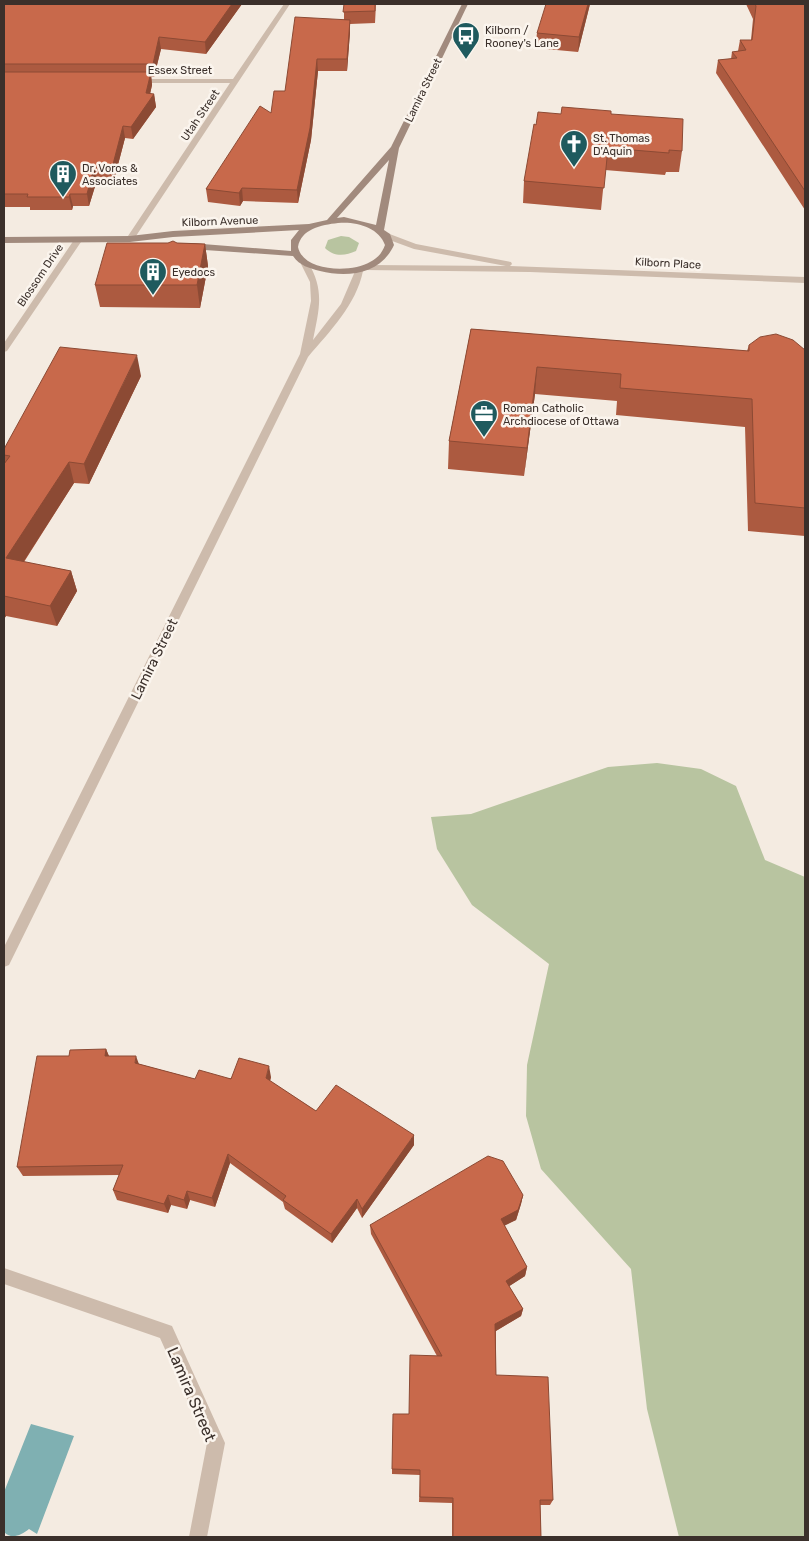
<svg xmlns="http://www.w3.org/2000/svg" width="809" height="1541" font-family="Rubik,sans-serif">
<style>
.green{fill:#b8c4a0}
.water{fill:#7fb0b2}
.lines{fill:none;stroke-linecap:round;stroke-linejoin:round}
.street{fill:#cdbbac;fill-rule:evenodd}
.secondary{fill:#a18a7d;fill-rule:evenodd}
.wall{fill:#ac5a40}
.shaded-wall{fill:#8c4a34}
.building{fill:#c8694b;stroke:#8c4a34}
.labels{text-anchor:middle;stroke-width:5;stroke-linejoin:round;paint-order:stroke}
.far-poi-label{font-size:11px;fill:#3b302b;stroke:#fbf5ee;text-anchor:start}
.far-street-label{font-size:11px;fill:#3b302b;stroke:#fbf5ee}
.street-label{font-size:14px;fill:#3b302b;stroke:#fbf5ee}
.near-street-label{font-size:16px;fill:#3b302b;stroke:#fbf5ee}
</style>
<rect width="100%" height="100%" fill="#f4ebe1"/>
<!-- green -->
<path class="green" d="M341 236 349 237 359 243 356 251C345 256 334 257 325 248L328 240Z
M657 763 701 769 736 786 765 860 805 877V1537H679L647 1409 631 1269 541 1169 526 1116 527 1065 549 964 472 905 437 849 431 817 471 814 608 767Z"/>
<!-- water -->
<path class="water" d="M31 1424 74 1436 37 1534 29 1529C21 1535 12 1540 4 1532V1492Z"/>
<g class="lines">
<!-- street -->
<path class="street" d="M284 4H290L134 239 127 241 126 239 230 83H136L132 81 136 79H233Z
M387 233 416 244 511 262 512 264 510 266 805 277V283L530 272 365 270 364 268 368 265 506 266 414 249 384 238V234Z
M76 237 83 239 7 351 4 352V343Z
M302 262H308C325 291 319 309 313 340L341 304 356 269 363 271C356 305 330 331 308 357L9 965 4 967V947L300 354 311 301 310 282 301 264Z
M4 1268 172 1326 225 1443 207 1537H189L207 1443 160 1338 4 1284Z"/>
<!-- secondary -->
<path class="secondary" d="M462 4H468L399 148 384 230 390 234 394 245C381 274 348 278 320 271 309 268 300 266 293 256L190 249 186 246 190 243 291 251V240L299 230 173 237 130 242 4 243V237L130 236 173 231 309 224 327 220 391 147ZM389 160 376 225 344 217 337 218ZM338 223C355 221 379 227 385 245 382 253 378 258 370 262 352 273 303 272 298 247 301 229 321 225 338 223Z"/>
</g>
<!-- wall -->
<path class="wall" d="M4 4H242L206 54 161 49 154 77H151L152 85 150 94H154L156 107 133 139 125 138 114 180H97L89 206H73L72 210H30V207H4Z
M344 4H376L375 23 350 24V32L347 71H318L311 140 298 203 243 201 240 206 208 202 206 189 271 113 285 91 344 20Z
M590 4 578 52 535 48 537 33Z
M746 4H805V210L716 73 718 60 731 59 732 52 738 51 740 40H751L753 19Z
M611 114 682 151 679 172H666L665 175 605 170 601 210 523 203 524 181 536 125Z
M177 243 205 244 208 266 200 308 100 307 95 285Z
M471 329 747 351 749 345 805 350V536L748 531 745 427 616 415 617 401 535 394 524 476 448 469 449 441Z
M141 376 89 484 74 483 24 562 71 571 77 591 57 626 6 616 4 619V449Z
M106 1049 109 1056 195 1079 271 1077 270 1081 316 1111 414 1145 362 1218 357 1208 332 1243 285 1209 283 1202 230 1163 215 1207 190 1200 187 1209 171 1205 168 1213 117 1200 113 1190 119 1175 23 1176 17 1167 69 1056Z
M523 1195 521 1204 516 1220 504 1225 527 1267 525 1276 509 1286 523 1309 521 1316 496 1331V1375L553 1500 550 1505H540L541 1537H452V1503L419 1502 420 1475 392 1474V1469L409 1414 437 1356 371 1234 370 1225Z"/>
<!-- shaded-wall -->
<path class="shaded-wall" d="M232 4H242L206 54 205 42Z
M588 4H590L578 52 579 37Z
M350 20V32L347 71V59Z
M159 37 161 49 154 77 153 64Z
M317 59 318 71 311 140 298 203 297 190Z
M151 72 152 85 148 103 154 94 156 107 133 139 131 127 146 93Z
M123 126 125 138 114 180 112 168Z
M94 167 97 180 89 206 87 194Z
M242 188 243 201 240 206 239 193Z
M70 194 73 206 72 210 69 197Z
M205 244 208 266 200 308 197 285Z
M137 355 141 376 89 484 84 464Z
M537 367 535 394 524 476 527 448Z
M69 462 74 483 13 578 6 558Z
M71 571 77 591 57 626 50 606Z
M4 610 6 616 4 619Z
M106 1049 110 1059 105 1056Z
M136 1056 140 1067 135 1063Z
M269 1066 271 1077 268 1088 266 1078Z
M414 1135V1145L362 1218V1209Z
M228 1154 230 1163 215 1207 212 1198Z
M187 1191 190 1200 187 1209 184 1200Z
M168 1195 171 1205 168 1213 164 1204Z
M523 1195 521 1204 516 1220 500 1228 501 1219Z
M357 1199V1208L332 1243 331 1234Z
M527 1267 525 1276 505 1289 506 1281Z
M523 1309 521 1316 494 1332 495 1324Z"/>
<!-- building -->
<path class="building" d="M4 4H232L205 42 159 37 153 64H4Z
M344 4H375V11L343 12Z
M546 4H588L579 37 537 33Z
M755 4H805V191L718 60 737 58 732 52 746 50 740 40H752L756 6Z
M295 17 350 20 347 59H317L310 128 297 190 242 188 239 193 206 189 260 106 271 113 274 91H285Z
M4 72H151L146 93 154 94 131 127 123 126 112 168 94 167 87 194H70L69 197H27L28 194H4Z
M562 107 611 111V114L683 119 682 151 669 150V153L608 148 604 188 524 181 534 124 536 125 538 112 561 114Z
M173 241 177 243 205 244 197 285H95L107 243H168Z
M471 329 749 351V345L760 337 776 334 793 340 805 350V508L755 503 752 399 620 388 621 374 537 367 527 448 449 441Z
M60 347 137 355 84 464 69 462 6 558 71 571 50 606 4 596V464L10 456 4 455V449Z
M106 1049 105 1056H136L135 1063 195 1079 199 1070 231 1079 239 1058 269 1066 266 1078 316 1111 336 1085 414 1135 362 1209 357 1199 331 1234 283 1200 286 1196 228 1154 212 1198 187 1191 184 1200 168 1195 164 1204 113 1190 123 1165 17 1167 37 1056H69L70 1050Z
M488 1156 503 1161 523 1195 518 1210 501 1219 527 1267 506 1281 523 1309 495 1324 496 1375 548 1377 553 1500H540L541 1537H453V1498L420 1497V1470L392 1469 393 1414H409L410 1355 442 1356 370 1225Z"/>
<!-- icons -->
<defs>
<symbol id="bus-pin" viewBox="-11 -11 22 30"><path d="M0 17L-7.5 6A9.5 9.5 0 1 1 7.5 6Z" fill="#1f5a5e" stroke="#fbf5ee"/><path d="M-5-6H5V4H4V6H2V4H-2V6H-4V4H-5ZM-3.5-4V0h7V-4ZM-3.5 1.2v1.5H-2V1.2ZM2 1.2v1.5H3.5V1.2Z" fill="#fff"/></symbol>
<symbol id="church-pin" viewBox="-11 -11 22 30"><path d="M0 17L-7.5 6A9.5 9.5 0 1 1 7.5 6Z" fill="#1f5a5e" stroke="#fbf5ee"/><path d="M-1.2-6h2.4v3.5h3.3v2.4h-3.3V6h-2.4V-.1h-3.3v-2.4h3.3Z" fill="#fff"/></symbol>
<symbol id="building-pin" viewBox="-11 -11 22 30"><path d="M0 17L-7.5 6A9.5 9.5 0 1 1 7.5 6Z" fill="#1f5a5e" stroke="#fbf5ee"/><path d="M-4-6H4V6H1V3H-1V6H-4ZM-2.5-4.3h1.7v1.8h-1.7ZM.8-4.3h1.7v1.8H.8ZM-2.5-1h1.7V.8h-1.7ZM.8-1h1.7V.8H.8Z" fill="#fff"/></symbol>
<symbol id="office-pin" viewBox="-11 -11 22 30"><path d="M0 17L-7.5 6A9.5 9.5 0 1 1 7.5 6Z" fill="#1f5a5e" stroke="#fbf5ee"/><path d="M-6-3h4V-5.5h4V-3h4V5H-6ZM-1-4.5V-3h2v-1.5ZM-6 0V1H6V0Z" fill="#fff"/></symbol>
</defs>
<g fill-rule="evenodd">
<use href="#bus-pin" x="450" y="20" width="32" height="43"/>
<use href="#church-pin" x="558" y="128" width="32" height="43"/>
<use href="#building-pin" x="47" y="158" width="32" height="43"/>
<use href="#building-pin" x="137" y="256" width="32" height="43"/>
<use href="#office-pin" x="468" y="398" width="32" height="43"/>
</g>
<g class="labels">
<!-- far-poi labels -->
<g class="far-poi-label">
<text x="485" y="34">Kilborn /<tspan x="485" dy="13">Rooney's Lane</tspan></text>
<text x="593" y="142">St. Thomas<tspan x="593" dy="13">D'Aquin</tspan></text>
<text x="82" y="172">Dr. Voros &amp;<tspan x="82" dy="13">Associates</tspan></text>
<text x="172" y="276">Eyedocs</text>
<text x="503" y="412">Roman Catholic<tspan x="503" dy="13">Archdiocese of Ottawa</tspan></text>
</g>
<!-- far-street labels -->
<g class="far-street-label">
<text x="180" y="74">Essex Street</text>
<text transform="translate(423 90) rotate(-64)" y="4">Lamira Street</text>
<text transform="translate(200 115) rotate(-56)" y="4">Utah Street</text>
<text transform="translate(220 221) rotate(-2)" y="4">Kilborn Avenue</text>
<text transform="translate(668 263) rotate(3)" y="4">Kilborn Place</text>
<text transform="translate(40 275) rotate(-56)" y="4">Blossom Drive</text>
</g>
<!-- street labels -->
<g class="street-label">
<text transform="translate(154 659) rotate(-64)" y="5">Lamira Street</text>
</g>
<!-- near-street labels -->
<g class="near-street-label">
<text transform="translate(192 1394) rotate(67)" y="6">Lamira Street</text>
</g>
</g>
<!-- border -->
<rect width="809" height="1541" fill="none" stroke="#3b302b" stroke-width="10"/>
</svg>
